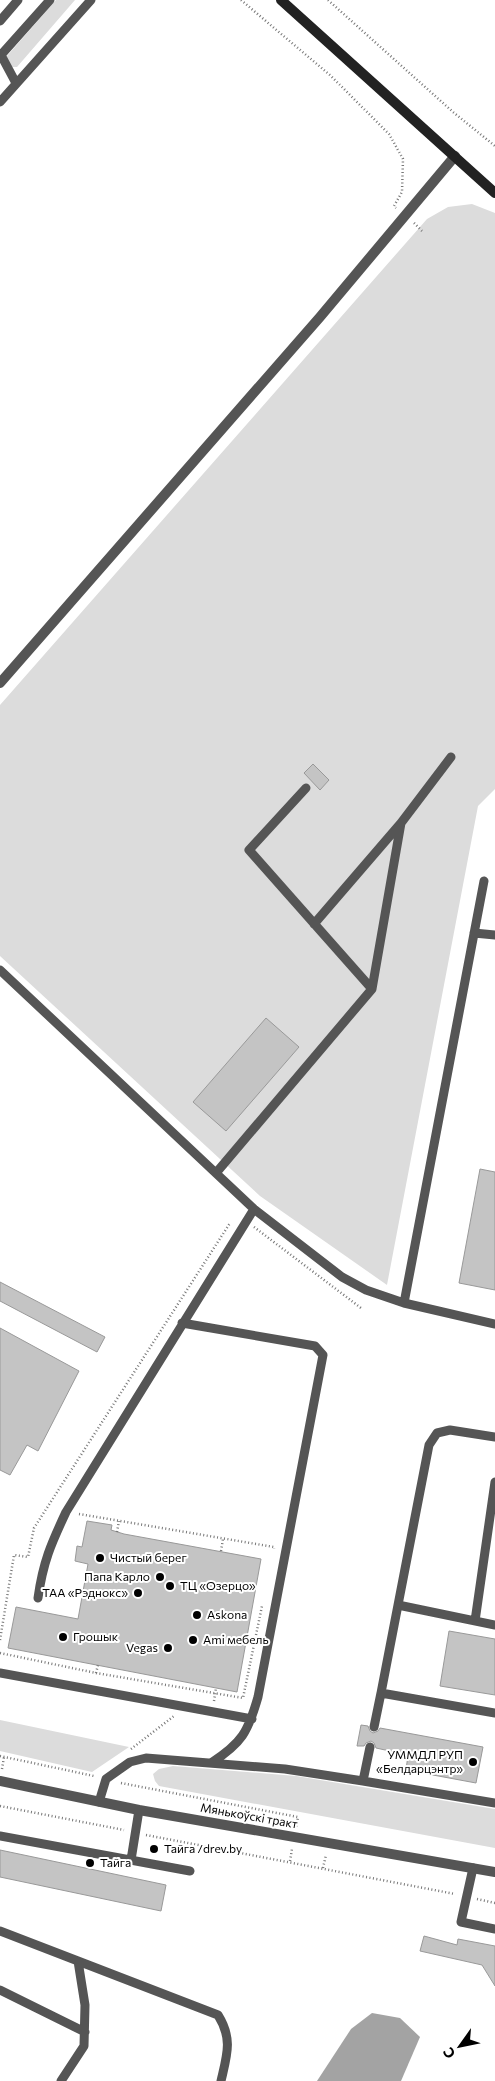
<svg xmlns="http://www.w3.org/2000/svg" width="495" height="2081" font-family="Commissioner,sans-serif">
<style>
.green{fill:#dcdcdc}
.water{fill:#a3a3a3}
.building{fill:#c4c4c4;stroke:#999}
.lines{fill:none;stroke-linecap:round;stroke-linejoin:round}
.path{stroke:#777;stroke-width:2.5;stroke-dasharray:1 2.5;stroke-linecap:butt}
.service{stroke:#555;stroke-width:9}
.tertiary{stroke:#555;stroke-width:10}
.secondary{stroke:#222;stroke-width:10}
.poi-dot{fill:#000;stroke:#fff;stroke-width:2}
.labels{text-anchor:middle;stroke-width:4;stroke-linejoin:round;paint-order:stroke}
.poi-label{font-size:12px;fill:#000;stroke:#fff;text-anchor:start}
.street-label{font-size:12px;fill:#000;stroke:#fff}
</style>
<rect width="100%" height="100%" fill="#fff"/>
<!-- green -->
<path class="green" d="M56 0H75L17 67H12L7 61V56Z
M472 204 495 213V789L478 806 387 1285 260 1196 0 956V705L427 219 448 207Z
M0 1720 129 1747 92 1772 0 1751Z
M173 1766 296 1776 495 1809V1848L159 1786 155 1781 153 1774 159 1769Z"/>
<!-- water -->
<path class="water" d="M372 2013 400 2018 420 2037 401 2081H317L351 2029Z"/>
<!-- building -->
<path class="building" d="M313 764 329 780 320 790 304 773Z
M266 1018 299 1047 226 1131 193 1102Z
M480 1169 495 1172V1290L459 1283Z
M0 1282 105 1337 97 1352 0 1301Z
M0 1328 79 1371 38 1451 27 1445 10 1475 0 1470Z
M87 1521 112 1525 111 1530 124 1534 261 1559 237 1692 8 1648 16 1607 78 1619 88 1564 75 1561 77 1546 82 1547Z
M449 1631 495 1639V1695L440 1686Z
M361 1725 368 1726 370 1731 373 1733 378 1731 380 1728 483 1747 476 1783 406 1770 408 1755 376 1748 374 1743 371 1741 366 1743 364 1746H357Z
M0 1850 166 1885 161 1911 0 1877Z
M424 1936 457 1945 458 1939 495 1946V1986L482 1965 420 1951Z"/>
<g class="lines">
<!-- path -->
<path class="path" d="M241 0 331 76 389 134 403 159 402 192 394 206 396 208
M328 0 453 112 495 146
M414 223 422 231
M254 1227 361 1308
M79 1514 274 1547V1549
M117 1532 119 1521
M221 1551 223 1539
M0 1640 14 1555 28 1557 34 1528 230 1223
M0 1653 96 1673 243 1698 262 1606
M96 1673 98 1665
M214 1701 216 1688
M131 1749 174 1716
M0 1756 94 1776
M2 1769 4 1757
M121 1783 298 1817 296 1827
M0 1806 124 1830
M146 1835 455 1894
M290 1861 292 1849
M323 1868 326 1855
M477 1899 495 1903"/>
<!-- service -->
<path class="service" d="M0 21 18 0
M16 83 1 55 50 0
M0 102 91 0
M306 788 249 850 372 989
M314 924 401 823
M474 933 495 935
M0 970 254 1209 342 1277 366 1290 404 1303 495 1324
M216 1173 372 989 401 823 451 757
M404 1303 484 881
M182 1323 315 1346 323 1355 258 1697C248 1732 242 1743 211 1763
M495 1437 450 1430 437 1433 429 1445 398 1605 495 1625
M38 1598C43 1562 51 1544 66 1512L254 1209
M398 1605 381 1693 495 1713
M475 1621 495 1482
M0 1673 252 1719
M374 1727 381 1693
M370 1747 363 1781 495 1803
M99 1802 106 1779 130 1762 146 1758 285 1769 363 1781
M0 1836 190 1871
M131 1860 139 1810
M473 1868 461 1922 495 1929
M0 1931 78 1961 85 2005 84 2046 61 2081
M78 1961 218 2015C233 2039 227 2055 221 2081
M0 1990 85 2032"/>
<!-- tertiary -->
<path class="tertiary" d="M0 683 320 317 455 156
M0 1781 139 1810 495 1872"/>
<!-- secondary -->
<path class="secondary" d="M281 0 495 193"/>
</g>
<!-- markers -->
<g class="poi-dot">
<circle cx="100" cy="1558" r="5"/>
<circle cx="160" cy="1577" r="5"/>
<circle cx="170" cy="1586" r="5"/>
<circle cx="138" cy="1593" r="5"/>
<circle cx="197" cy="1615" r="5"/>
<circle cx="63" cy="1637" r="5"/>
<circle cx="193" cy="1640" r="5"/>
<circle cx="168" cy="1648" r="5"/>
<circle cx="473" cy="1762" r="5"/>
<circle cx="154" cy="1849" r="5"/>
<circle cx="90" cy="1863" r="5"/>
</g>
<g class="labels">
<!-- poi labels -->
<g class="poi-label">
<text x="110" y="1562">Чистый берег</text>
<text x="150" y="1581" text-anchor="end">Папа Карло</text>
<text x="180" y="1590">ТЦ «Озерцо»</text>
<text x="128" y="1597" text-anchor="end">ТАА «Рэднокс»</text>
<text x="207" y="1619">Askona</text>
<text x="73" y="1641">Грошык</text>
<text x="203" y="1644">Ami мебель</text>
<text x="158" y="1652" text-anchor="end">Vegas</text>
<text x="463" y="1759" text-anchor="end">УММДЛ РУП<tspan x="463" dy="14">«Белдарцэнтр»</tspan></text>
<text x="164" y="1853">Тайга /drev.by</text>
<text x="100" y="1867">Тайга</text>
</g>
<!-- street labels -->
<g class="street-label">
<text transform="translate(249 1816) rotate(10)" y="4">Мянькоўскі тракт</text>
</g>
</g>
<!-- north arrow -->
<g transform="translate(460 2046) rotate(237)" stroke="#ffffff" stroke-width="4" paint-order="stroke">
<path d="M0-4L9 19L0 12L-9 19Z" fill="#000000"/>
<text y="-8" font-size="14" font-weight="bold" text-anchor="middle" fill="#000000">С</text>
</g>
</svg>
